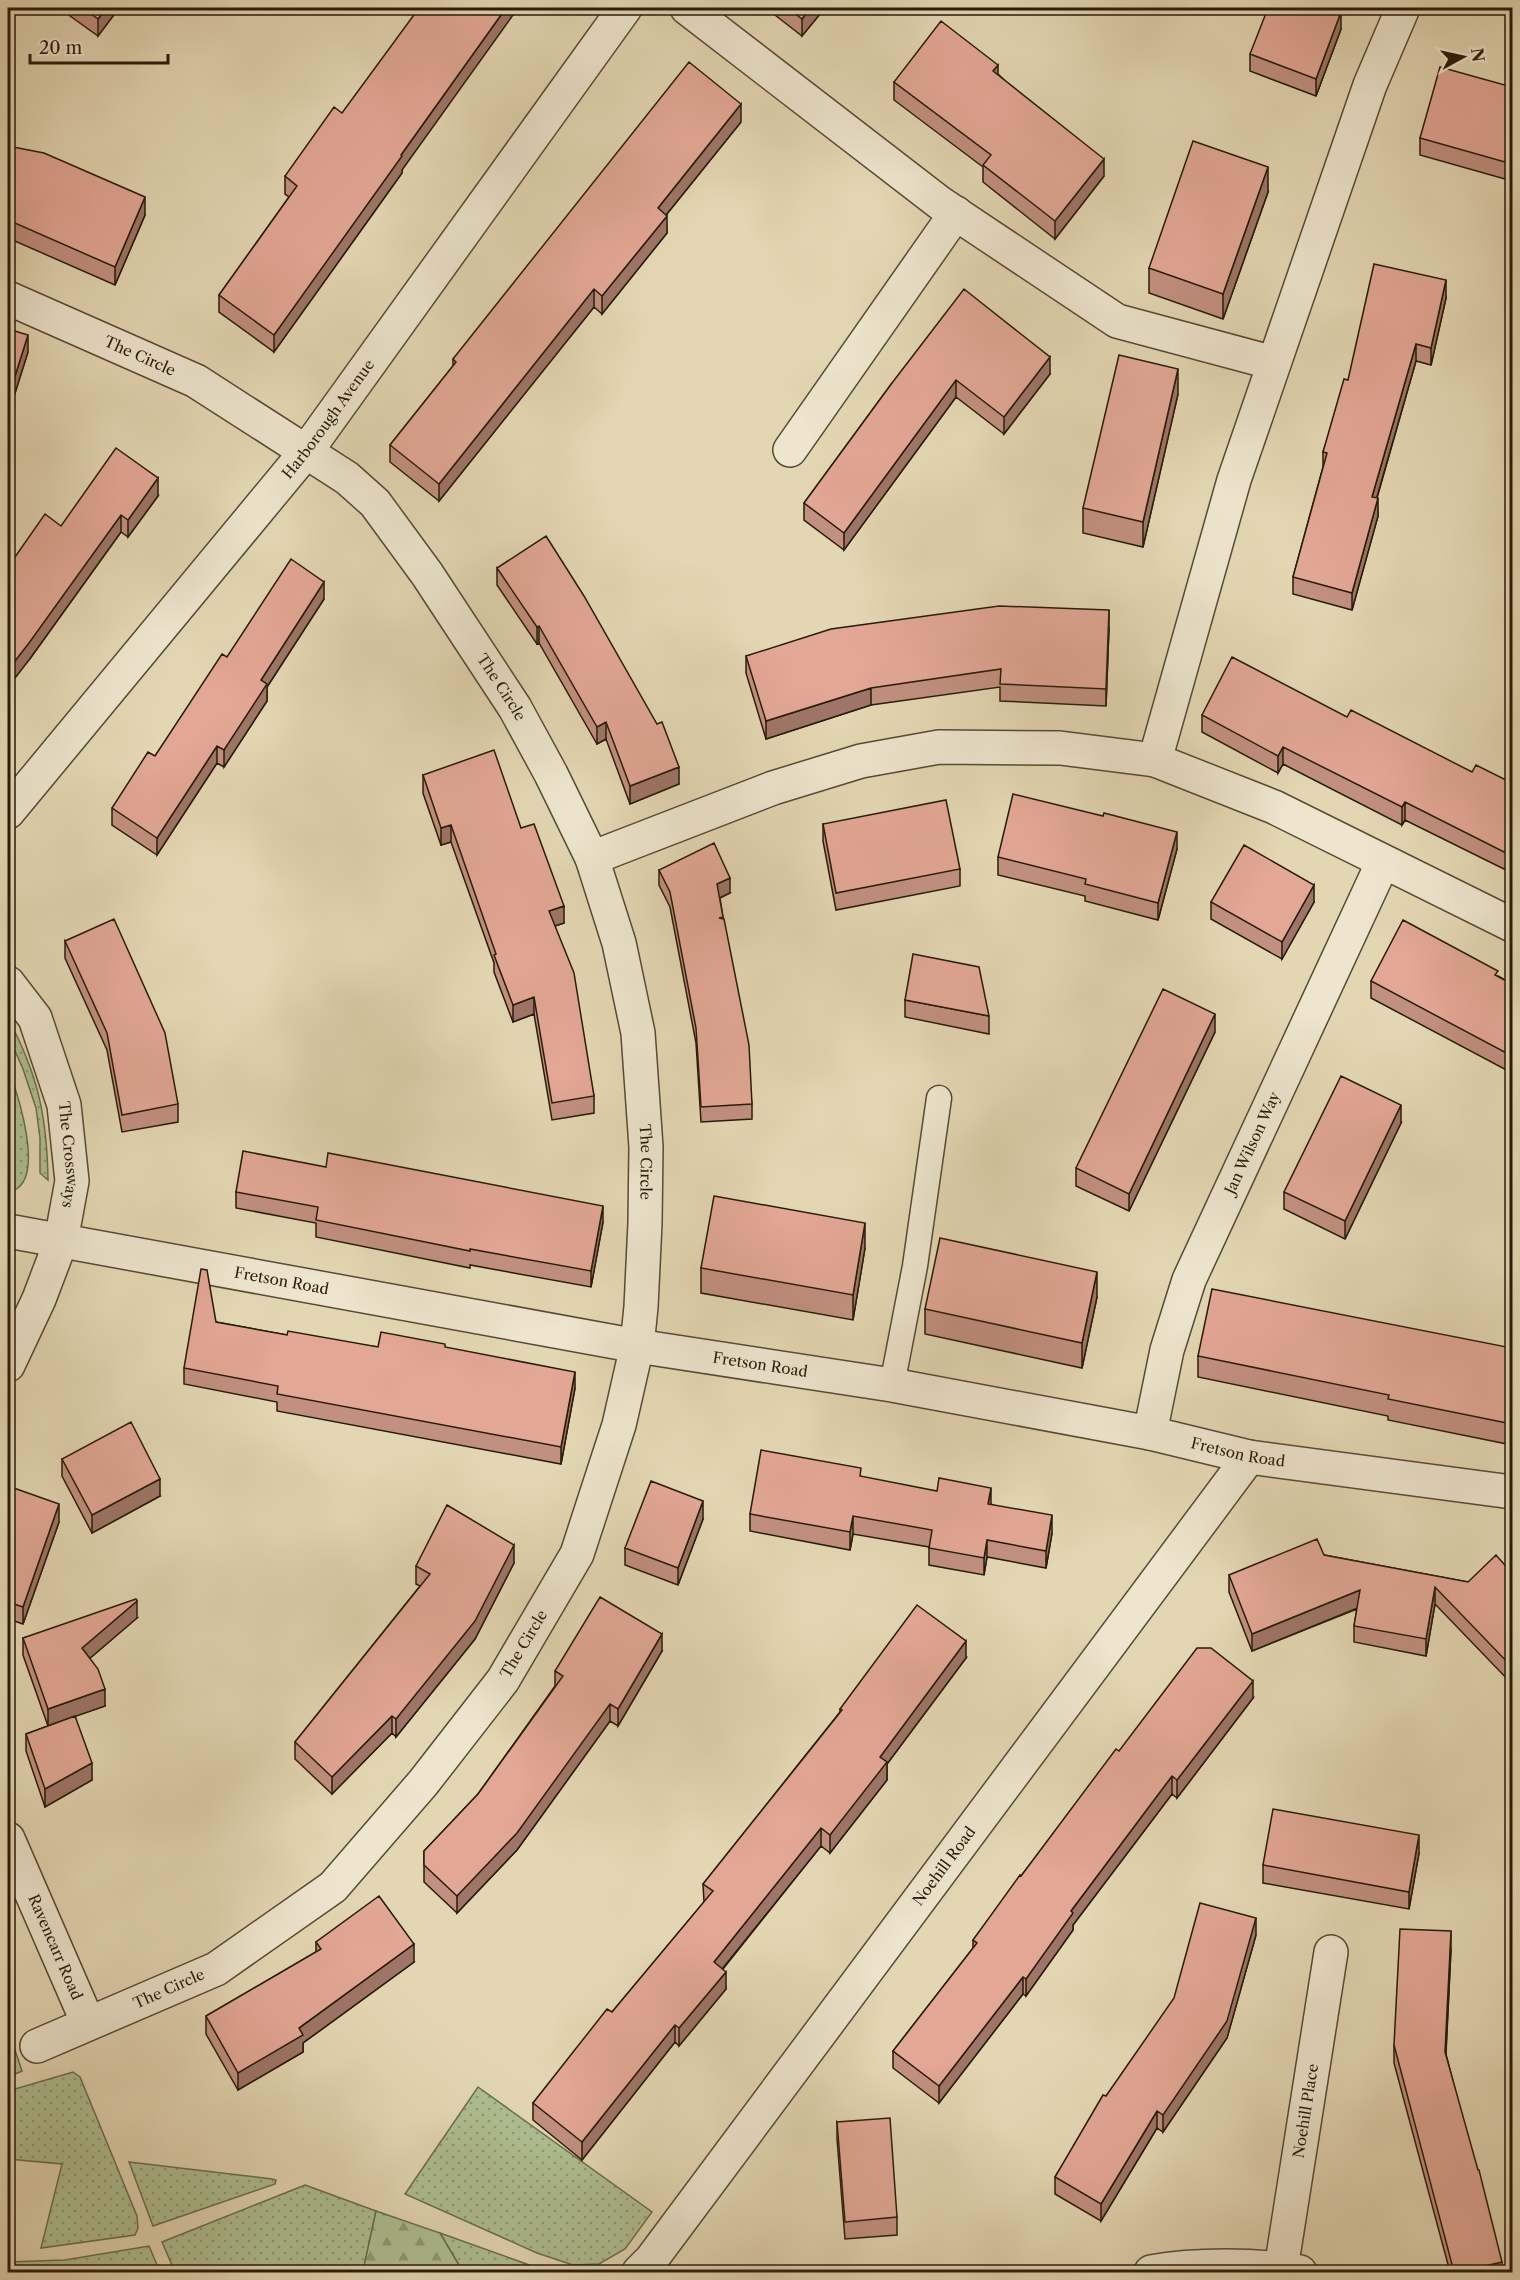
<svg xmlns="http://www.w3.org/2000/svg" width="1520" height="2280" font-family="'Libre Caslon Text',serif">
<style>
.grass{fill:url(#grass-dots);stroke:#6a6d4e;stroke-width:1.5}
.forest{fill:url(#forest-firs);stroke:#6a6d4e;stroke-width:1.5}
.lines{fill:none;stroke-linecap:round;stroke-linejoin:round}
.service-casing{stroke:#564a34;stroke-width:27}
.minor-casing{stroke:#564a34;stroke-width:36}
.tertiary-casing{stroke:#564a34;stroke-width:36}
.service{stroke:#ede5ce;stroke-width:24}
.minor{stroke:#ede5ce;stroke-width:33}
.tertiary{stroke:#ede5ce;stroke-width:33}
.wall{fill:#c29080;stroke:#271b0a;stroke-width:1.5}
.shaded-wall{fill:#9e7568;stroke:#271b0a;stroke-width:1.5}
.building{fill:#e2a795;stroke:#271b0a;stroke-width:1.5}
.labels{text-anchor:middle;stroke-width:6;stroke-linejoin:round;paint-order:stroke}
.street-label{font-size:15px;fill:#271b0a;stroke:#ede5ce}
</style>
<defs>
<pattern id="grass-dots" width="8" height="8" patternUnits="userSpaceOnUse" patternTransform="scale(1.5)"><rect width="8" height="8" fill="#aebf91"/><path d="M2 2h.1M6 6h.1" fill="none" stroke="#8e9a75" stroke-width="1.8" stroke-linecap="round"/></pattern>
<pattern id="forest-firs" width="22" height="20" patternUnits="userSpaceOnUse" patternTransform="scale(1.5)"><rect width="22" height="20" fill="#aebf91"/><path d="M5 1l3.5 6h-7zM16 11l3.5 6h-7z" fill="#8e9a75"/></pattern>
</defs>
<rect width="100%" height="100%" fill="#e3d7b3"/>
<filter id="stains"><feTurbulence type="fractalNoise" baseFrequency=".00333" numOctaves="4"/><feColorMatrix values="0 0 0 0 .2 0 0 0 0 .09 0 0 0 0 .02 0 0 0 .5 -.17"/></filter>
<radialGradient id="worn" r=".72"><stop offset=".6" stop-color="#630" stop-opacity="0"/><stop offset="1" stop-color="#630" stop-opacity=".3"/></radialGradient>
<!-- grass -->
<path class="grass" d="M8 1018C38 1075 47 1116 48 1180L40 1173V1138L36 1108 23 1069 8 1035Z
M8 1067C17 1092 49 1186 8 1192Z
M8 2050H15L22 2071 8 2077Z
M73 2072 80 2077 137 2216 138 2228 135 2235 41 2248 62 2164 8 2159V2091Z
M478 2087 652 2212 625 2249 599 2264 573 2265 537 2253 405 2194Z
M129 2162 272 2179 276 2180 275 2184 153 2226Z
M305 2185 376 2211 363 2272H175L162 2242Z
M440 2233 549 2272H550H463Z
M149 2246 160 2272H8V2262L65 2260Z"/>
<!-- forest -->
<path class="forest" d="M376 2211 440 2233 463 2272H369L363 2271Z"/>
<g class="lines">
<defs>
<path id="service" d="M892 1385 915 1266 939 1098"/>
<g id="minor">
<path d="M687 8 940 203 1117 321 1274 363"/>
<path id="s1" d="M8 298 196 381 347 478 375 503 427 574 515 708 551 774 592 858 619 943 638 1033 646 1147 645 1223 641 1307 637 1346 619 1425 577 1554 503 1680 423 1783 333 1887 216 1969 37 2046"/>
<path d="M790 450 956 213"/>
<path d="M1155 760 1234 480 1370 85 1403 8"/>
<path d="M592 858 773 788 861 761 939 747 1060 748 1155 760 1274 807 1512 925"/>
<path id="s2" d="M8 983 35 1018 64 1105 72 1181 61 1241 39 1299 8 1365"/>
<path id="s3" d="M8 1231 637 1346 892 1385 1150 1433 1249 1457 1512 1492"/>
<path id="s4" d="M1150 1433 1167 1350 1189 1280 1383 862"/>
<path id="s5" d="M8 1839 88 2023"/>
<path id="s6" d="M1281 2269 1331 1952"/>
<path id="s7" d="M639 2272 651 2260 1249 1457"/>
<path d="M1151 2272C1194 2264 1257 2264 1300 2272"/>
</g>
<g id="tertiary">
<path id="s8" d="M8 812 305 453 625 8"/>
</g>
</defs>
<!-- service casing -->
<use href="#service" class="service-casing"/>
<!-- minor casing -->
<use href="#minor" class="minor-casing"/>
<!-- tertiary casing -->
<use href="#tertiary" class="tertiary-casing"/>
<!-- service -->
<use href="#service" class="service"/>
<!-- minor -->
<use href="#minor" class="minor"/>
<!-- tertiary -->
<use href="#tertiary" class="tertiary"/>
</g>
<!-- wall -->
<path class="wall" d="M59 8H119L98 36Z
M766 8H825L802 36Z
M1341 29 1316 96 1250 71V54Z
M998 74 1104 176 1055 239 983 182V167L894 100V82Z
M1512 87V181L1420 155V138Z
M741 122 666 215 667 233 602 314 594 307 439 501 390 462V445L453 366V359Z
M8 146 145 215 115 285 8 238Z
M402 170V173L274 352 219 312V295L289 197 285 194V176Z
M1268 192 1223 319 1149 293V268Z
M1446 298 1431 365 1416 361 1377 498 1378 516 1352 610 1293 594V577L1323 467V452L1348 380Z
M8 329 28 352 9 412 8 411Z
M1050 374 1004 434 956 397 844 550 804 520V503L892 383Z
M1178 394 1143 547 1083 533V508Z
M158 496 128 537 121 532 29 660 61 526Z
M497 568 679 784 630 804 606 739 597 744 539 643 537 644 497 585Z
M324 599 267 687V701L224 767 217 763 157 855 112 825V808L155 756 227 657Z
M1109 628 1106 706 1000 701V687L871 705 766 739 746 673V656Z
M1202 715 1347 717 1472 772 1512 783V873L1405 820 1402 825 1283 764 1278 773 1202 732Z
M423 775 521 828 564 923 555 926 594 1096V1113L552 1120 534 1014 513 1022 494 972V963L451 842 441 845 423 793Z
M1103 816 1177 849 1158 920 1085 901V896L998 875V857Z
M823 824 960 869V886L836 910 823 841Z
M659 870 730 893 720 898 752 1104V1119L701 1122 696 1043 670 907 659 885Z
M1211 902H1314L1282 959 1211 919Z
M65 941 178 1104V1122L122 1132 107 1050 65 958Z
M1498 976 1512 984V1073L1371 998V981Z
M905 1000 989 1016V1034L905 1017Z
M1215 1032 1129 1211 1076 1186V1168Z
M1401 1123 1345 1239 1284 1209V1192Z
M236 1192 603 1222 591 1287 470 1265V1268L316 1237V1223L236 1208Z
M865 1248 853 1320 701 1293V1268Z
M1097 1297 1082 1368 925 1334V1309Z
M216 1322 287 1335 378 1347 445 1348 575 1388 561 1464 277 1411V1402L184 1384V1368Z
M1512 1348V1445L1388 1420V1416L1198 1377V1356Z
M62 1459 160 1496 92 1533 62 1476Z
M861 1477 991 1504 1052 1533 1046 1568 987 1557 984 1575 929 1565V1547L853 1534 850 1550 750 1531V1514Z
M8 1486 59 1522 23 1624 8 1619Z
M703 1519 678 1585 625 1565V1548Z
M1324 1555 1468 1582 1512 1573V1684L1435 1604 1426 1656 1354 1642V1626L1357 1609 1252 1651 1229 1592V1575Z
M514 1563 475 1639 396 1737 392 1733 332 1794 295 1759V1742L420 1586 416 1584V1566Z
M137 1618 90 1658 105 1706 75 1716 92 1780 45 1807 26 1751V1734L48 1726 23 1655V1638Z
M662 1651 618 1726 610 1721 517 1850 457 1913 424 1882V1851L478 1794 555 1686V1671Z
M966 1658 887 1764V1780L830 1853 821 1846 723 1969 726 1989 679 2046 675 2042 582 2160 533 2120V2103L612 2012 704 1902 703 1884 840 1712V1709Z
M1253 1698 1177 1798 1172 1794 1073 1925V1930L1026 1996 1023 1994 939 2103 893 2068V2051L973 1948V1940L1021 1876 1119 1751Z
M1512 1699V1720L1511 1717V1700Z
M1419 1853 1409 1909 1263 1883V1865Z
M1256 1935 1227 2038 1163 2132 1157 2128 1101 2221 1055 2194V2177L1106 2096Z
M316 1942 414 1962 303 2043V2052L238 2090 206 2034V2016L316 1952Z
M1451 1949 1446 2054 1502 2272H1450L1394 2063V2045Z
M837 2122 897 2217V2235L845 2239 837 2139Z"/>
<!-- shaded-wall -->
<path class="shaded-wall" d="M107 8H119L98 36V19Z
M506 8H518L402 170V173L274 352V335L401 155Z
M811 8H825L802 36V19Z
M1341 12V29L1316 96V79Z
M998 65V82L993 71Z
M741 104V122L658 225V208Z
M1104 159V176L1055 239V221Z
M1268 167V192L1223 319V294Z
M145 197V215L115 285V267Z
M667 216V233L602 314V296Z
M1446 280V298L1431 365V348Z
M594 289V307L439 501V484Z
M28 335V352L9 412V395Z
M1416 344V361L1372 514V497Z
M1050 357V374L1004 434V417Z
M1178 369V394L1143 547V522Z
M956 380V397L844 550V533Z
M158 478V496L128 537V520Z
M1378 498V516L1352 610V593Z
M121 515V532L29 660 8 687V670Z
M324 582V599L267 687V701L224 767V750L261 680Z
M1109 610V628L1106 706V689Z
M539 626V643L537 644V627Z
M871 688V705L766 739V721Z
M606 722V739L597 744V727Z
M217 746V763L157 855V838Z
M1283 747V764L1278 773V756Z
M679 767V784L630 804V786Z
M1405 802V820L1402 825V807Z
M451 825V842L441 845V828Z
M1177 832V849L1158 920V903Z
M730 878V893L717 899V884Z
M1314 885V902L1282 959V942Z
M564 906V923L549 928V911Z
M534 997V1014L513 1022V1005Z
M1215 1014V1032L1129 1211V1194Z
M1401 1105V1123L1345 1239V1221Z
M603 1206V1222L591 1287V1271Z
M865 1223V1248L853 1320V1295Z
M1097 1272V1297L1082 1368V1343Z
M575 1372V1388L561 1464V1447Z
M160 1479V1496L92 1533V1515Z
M991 1488V1506L988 1504Z
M703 1501V1519L678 1585V1568Z
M59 1504V1522L23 1624V1607Z
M1052 1515V1533L1046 1568V1551Z
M853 1516V1534L850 1550V1532Z
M987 1540V1557L984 1575V1558Z
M514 1545V1563L475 1639 396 1737V1719Z
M1435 1587V1604L1426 1656V1639Z
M1360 1590V1607L1252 1651V1634Z
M137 1601V1618L82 1665V1648Z
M662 1634V1651L618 1726V1709Z
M966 1641V1658L887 1764V1780L830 1853V1835L880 1757Z
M1253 1681V1698L1177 1798V1780Z
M105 1689V1706L48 1726V1709Z
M610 1704V1721L517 1850 457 1913V1896Z
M392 1716V1733L332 1794V1777Z
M92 1763V1780L45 1807V1789Z
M1172 1776V1794L1073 1925V1930L1026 1996V1979L1071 1911Z
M821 1828V1846L714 1979V1962Z
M1419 1835V1853L1409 1909V1892Z
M1256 1918V1935L1227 2038 1163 2132V2115Z
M1451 1931V1949L1445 2069V2052Z
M414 1944V1962L303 2043V2052L238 2090V2073Z
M726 1972V1989L679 2046V2028Z
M1023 1977V1994L939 2103V2086Z
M675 2025V2042L582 2160V2142Z
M1157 2111V2128L1101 2221V2204Z
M1502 2262V2272H1459Z"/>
<!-- building -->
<path class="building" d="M83 8H107L98 19Z
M419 8H506L401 155 402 156 274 335 219 295 297 186 285 176 334 107 342 113Z
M788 8H811L802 19Z
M1268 8H1330L1341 12 1316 79 1250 54Z
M941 21 998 65 993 71 1104 159 1055 221 983 165 991 155 894 82Z
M689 62 741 104 658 208 667 216 602 296 594 289 439 484 390 445 456 362 453 359Z
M1440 67 1512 87V164L1420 138Z
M1193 141 1268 167 1223 294 1149 268Z
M8 146 44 153 145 197 115 267 8 220Z
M1374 264 1446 280 1431 348 1416 344 1372 497 1378 498 1352 593 1293 577 1327 453 1323 452 1344 379 1348 380Z
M964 289 1050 357 1004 417 956 380 844 533 804 503 892 383Z
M8 329 28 335 9 395 8 394Z
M1119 355 1178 369 1143 522 1083 508Z
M116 448 158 478 128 520 121 515 29 643 8 670V567L45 514 61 526Z
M546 536 584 596 657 724 662 722 679 767 630 786 606 722 597 727 539 626 537 627 497 568Z
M291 559 324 582 261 680 267 684 224 750 217 746 157 838 112 808 148 752 155 756 222 654 227 657Z
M999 606 1109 610 1106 689 1000 684 1001 669 871 688 766 721 746 656 831 629Z
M1232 657 1347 717 1351 710 1472 772 1476 765 1512 783V856L1405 802 1402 807 1283 747 1278 756 1202 715Z
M494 750 521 828 534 824 564 906 549 911 574 973 594 1096 552 1103 534 997 513 1005 494 955 496 954 451 825 441 828 423 775Z
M1013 794 1103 816 1104 813 1177 832 1158 903 1085 884 1086 879 998 857Z
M946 800 960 869 836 893 823 824Z
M714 843 730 878 717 884 723 917 719 918 724 919 749 1045 752 1104 701 1107 696 1028 670 892 659 870Z
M1244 845 1314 885 1282 942 1211 902Z
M114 919 165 1033 178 1104 122 1115 107 1033 65 941Z
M1403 920 1498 971 1495 975 1512 984V1056L1371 981Z
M913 954 979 967 989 1016 905 1000Z
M1163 989 1215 1014 1129 1194 1076 1168Z
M1341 1076 1401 1105 1345 1221 1284 1192Z
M243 1151 326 1167 328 1153 603 1206 591 1271 470 1249V1251L316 1220 318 1207 236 1192Z
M714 1196 865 1223 853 1295 701 1268Z
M940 1238 1097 1272 1082 1343 925 1309Z
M201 1269 207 1270 216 1322 287 1335 288 1331 378 1347 381 1332 445 1344V1347L575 1372 561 1447 277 1394 278 1386 184 1368Z
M1212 1289 1512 1348V1424L1388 1399 1389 1395 1198 1356Z
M131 1422 160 1479 92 1515 62 1459Z
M761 1450 861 1468 860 1476 937 1491 939 1478 991 1488 988 1504 1052 1515 1046 1551 987 1540 984 1558 929 1548 932 1530 853 1516 850 1532 750 1514Z
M651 1481 703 1501 678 1568 625 1548Z
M8 1486 59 1504 23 1607 8 1602Z
M447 1505 514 1545 475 1621 396 1719 392 1716 332 1777 295 1742 430 1574 416 1566Z
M1317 1539 1324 1555 1468 1582 1496 1555 1512 1573V1667L1435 1587 1426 1639 1354 1626 1360 1590 1252 1634 1229 1575Z
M600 1597 662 1634 618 1709 610 1704 517 1833 457 1896 424 1865V1851L478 1794 563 1676 555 1671Z
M136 1599 137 1601 82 1648 98 1669 105 1689 48 1709 23 1638Z
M917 1605 966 1641 880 1757 887 1762 830 1835 821 1828 714 1962 726 1972 679 2028 675 2025 582 2142 533 2103 607 2009 612 2012 713 1891 703 1884 842 1710 840 1709Z
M1197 1648H1211L1253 1681 1177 1780 1172 1776 1071 1911 1073 1913 1026 1979 1023 1977 939 2086 893 2051 977 1943 973 1940 1020 1875 1021 1876 1116 1749 1119 1751Z
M75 1716 92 1763 45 1789 26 1734Z
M1273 1809 1419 1835 1409 1892 1263 1865Z
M379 1896 414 1944 299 2028 303 2035 238 2073 206 2016 321 1949 316 1942Z
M1200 1903 1256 1918 1227 2021 1163 2115 1157 2111 1101 2204 1055 2177 1103 2095 1106 2096 1174 1998Z
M1400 1929 1451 1931 1445 2052 1478 2170H1479L1502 2262 1459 2272H1454L1394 2045Z
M890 2118 897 2217 845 2222 837 2122Z"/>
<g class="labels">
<!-- street labels -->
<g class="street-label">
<text dy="5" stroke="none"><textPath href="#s1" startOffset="144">The Circle</textPath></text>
<text dy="5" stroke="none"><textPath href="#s8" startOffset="507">Harborough Avenue</textPath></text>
<text dy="5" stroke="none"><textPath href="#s1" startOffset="646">The Circle</textPath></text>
<text dy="5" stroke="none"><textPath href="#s4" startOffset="309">Jan Wilson Way</textPath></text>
<text dy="5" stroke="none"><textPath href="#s2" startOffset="186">The Crossways</textPath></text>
<text dy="5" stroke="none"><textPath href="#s1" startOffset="1150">The Circle</textPath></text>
<text dy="5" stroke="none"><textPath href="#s3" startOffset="278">Fretson Road</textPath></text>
<text dy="5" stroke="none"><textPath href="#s3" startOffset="764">Fretson Road</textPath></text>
<text dy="5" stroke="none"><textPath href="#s3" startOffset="1250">Fretson Road</textPath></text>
<text transform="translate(524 1644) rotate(-59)" y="5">The Circle</text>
<text dy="5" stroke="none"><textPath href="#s7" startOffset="508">Noehill Road</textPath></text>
<text dy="5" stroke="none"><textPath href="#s5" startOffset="118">Ravencarr Road</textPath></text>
<text transform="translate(169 1989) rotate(-24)" y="5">The Circle</text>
<text dy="5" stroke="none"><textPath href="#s6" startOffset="160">Noehill Place</textPath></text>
</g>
</g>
<!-- margin -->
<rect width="1520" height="2280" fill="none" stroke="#e3d7b3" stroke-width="30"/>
<rect x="9" y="9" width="1502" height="2262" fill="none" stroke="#271b0a" stroke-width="3"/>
<rect x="15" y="15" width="1490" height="2250" fill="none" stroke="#271b0a" stroke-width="1.5"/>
<!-- north arrow -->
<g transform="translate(1463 57) rotate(82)" stroke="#ede5ce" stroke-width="4.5" paint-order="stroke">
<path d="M0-4.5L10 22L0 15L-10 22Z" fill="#271b0a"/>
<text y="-9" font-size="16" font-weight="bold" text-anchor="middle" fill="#271b0a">N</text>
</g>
<!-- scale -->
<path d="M30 54v9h138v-9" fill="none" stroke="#271b0a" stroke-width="3"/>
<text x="39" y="54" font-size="18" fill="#271b0a" stroke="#ede5ce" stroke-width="4.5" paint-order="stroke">20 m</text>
<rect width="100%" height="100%" filter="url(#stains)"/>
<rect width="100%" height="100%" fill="url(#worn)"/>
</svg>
